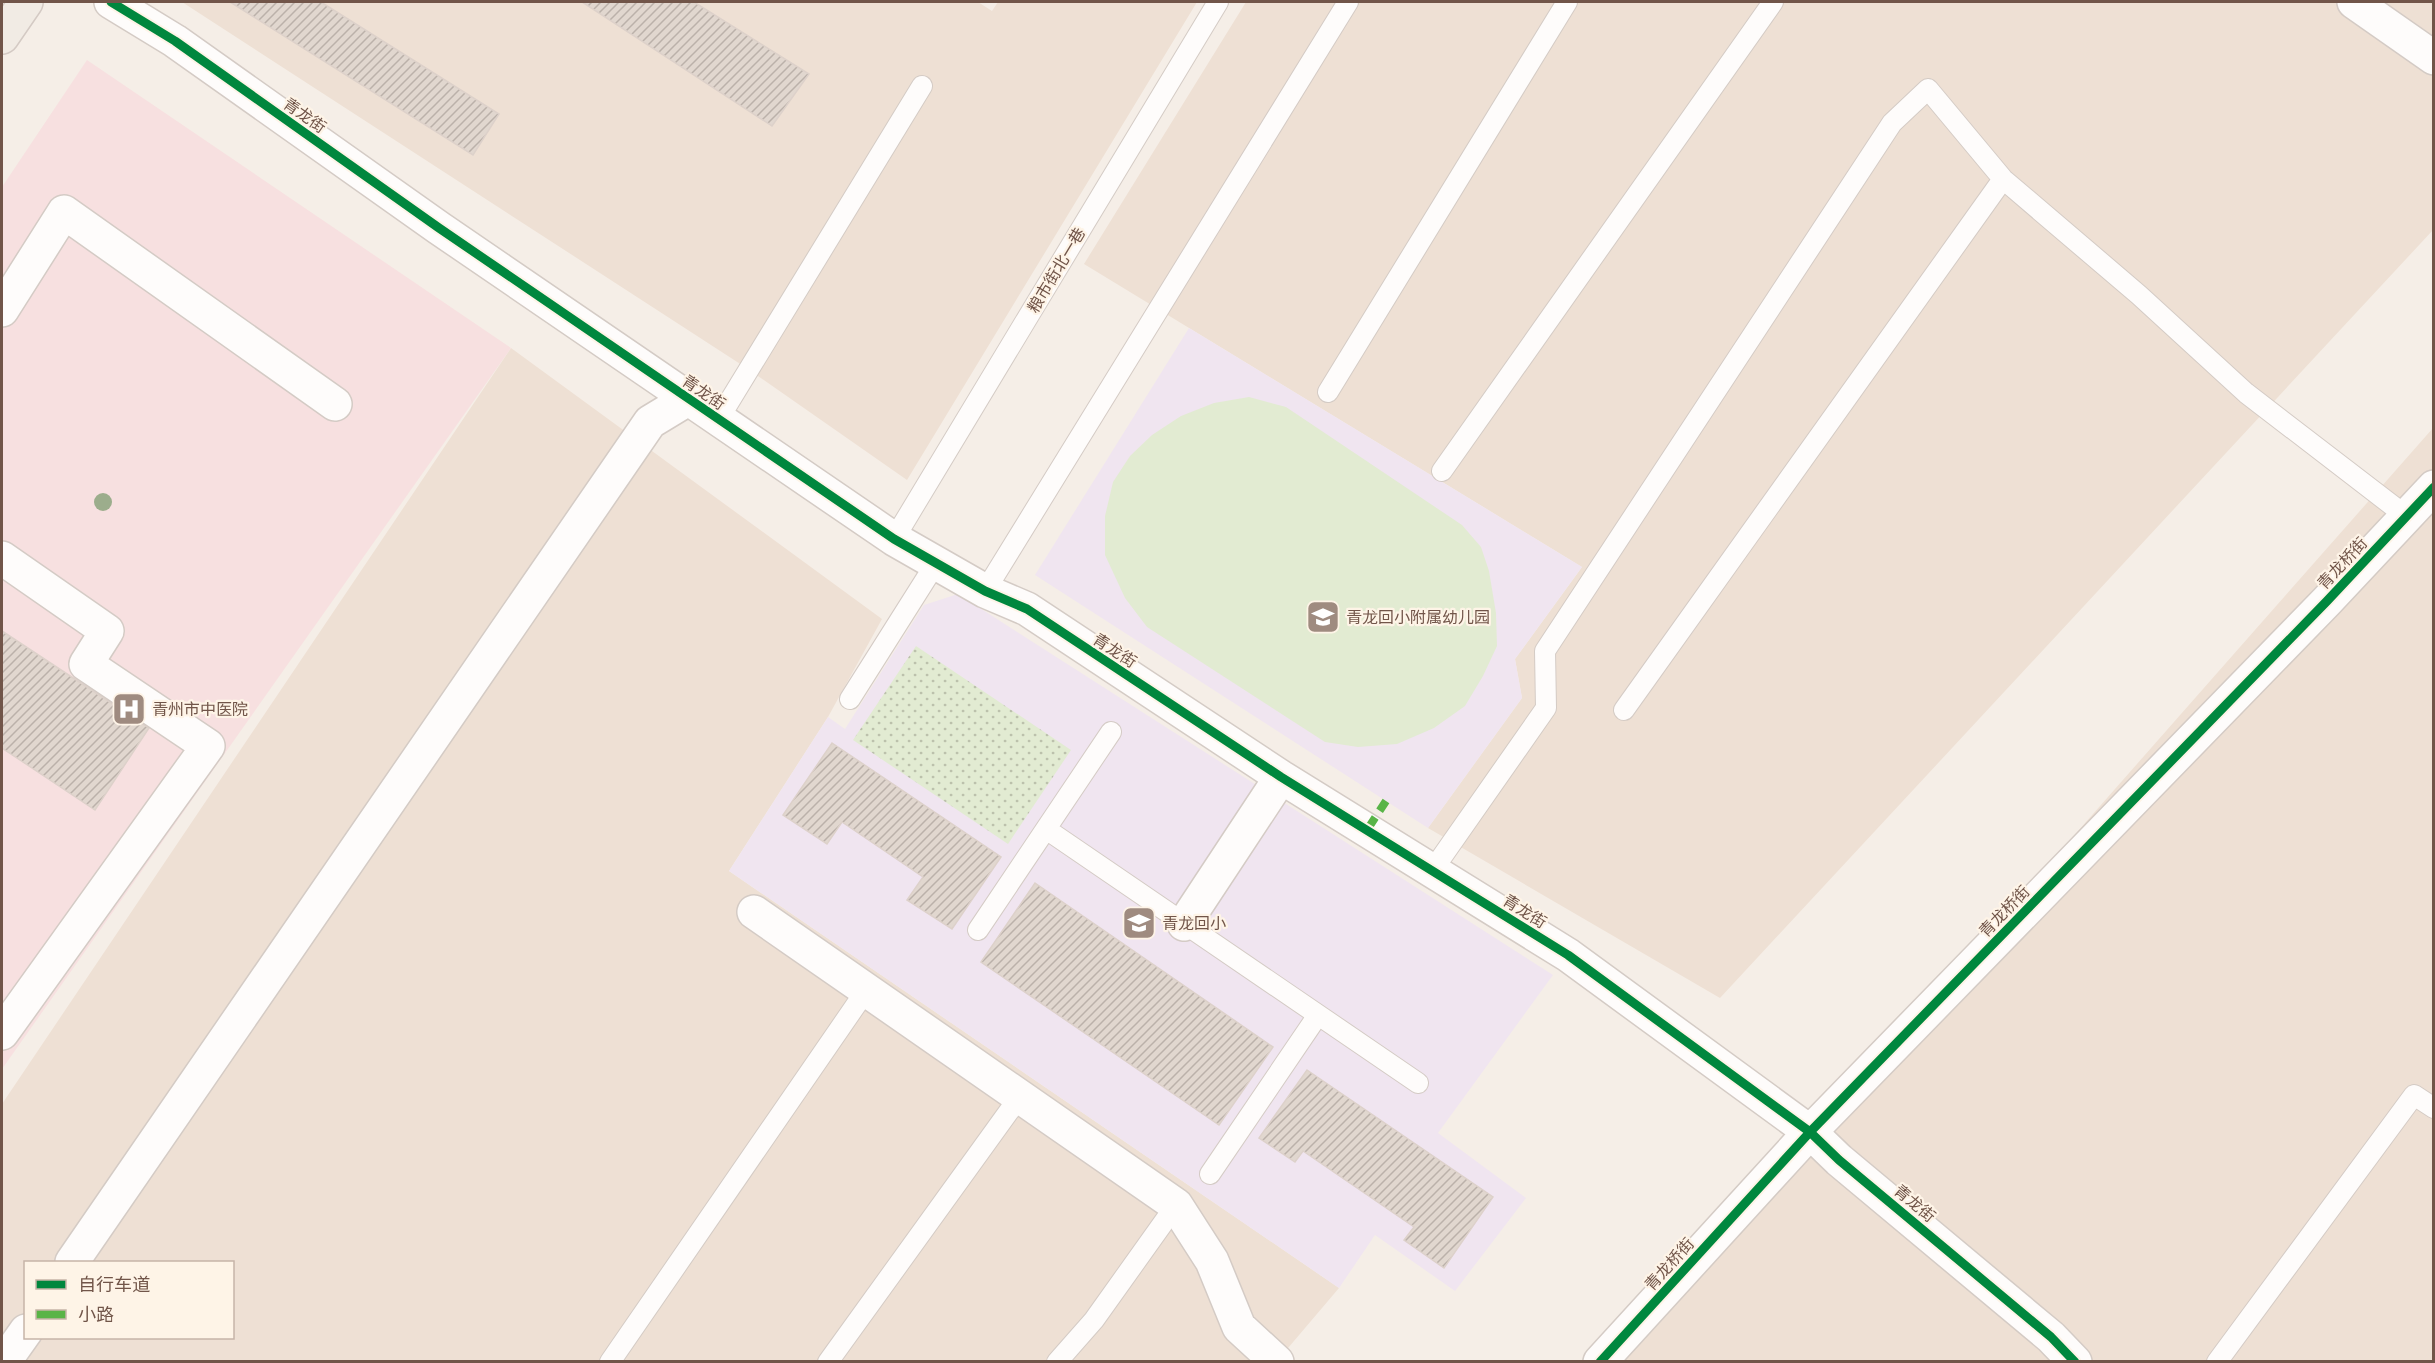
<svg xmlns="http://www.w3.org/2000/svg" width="2435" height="1363" font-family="Overpass,'Noto Sans SC',sans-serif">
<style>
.residential{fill:#eee0d4;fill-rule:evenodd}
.education{fill:#f0e5f0}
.medical{fill:#f7e0e0}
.green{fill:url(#green-dots)}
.pitch{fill:#e2ebd2}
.building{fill:url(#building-hatch);stroke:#ddd1ca;stroke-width:1.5}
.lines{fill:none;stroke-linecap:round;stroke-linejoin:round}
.service-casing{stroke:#d4cbc5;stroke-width:22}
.minor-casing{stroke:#d4cbc5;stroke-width:36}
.primary-casing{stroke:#d4cac4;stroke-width:36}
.service{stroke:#fefcfb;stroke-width:20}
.minor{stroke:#fefcfb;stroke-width:33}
.primary{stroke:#f1ebe4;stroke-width:33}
.quiet{stroke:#59b447;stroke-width:8;stroke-dasharray:15 8;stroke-linecap:butt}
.cycleway-casing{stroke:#fef4e7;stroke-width:13}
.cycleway{stroke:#00873e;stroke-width:9}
.tree{fill:#9cad8c}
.labels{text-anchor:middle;stroke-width:4.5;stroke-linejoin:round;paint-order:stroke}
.street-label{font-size:16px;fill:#715549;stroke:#fef4e7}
.poi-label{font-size:16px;fill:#715549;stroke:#fef4e7;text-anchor:start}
</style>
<defs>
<pattern id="green-dots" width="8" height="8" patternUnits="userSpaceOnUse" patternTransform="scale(1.5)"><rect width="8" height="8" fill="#e2ebd2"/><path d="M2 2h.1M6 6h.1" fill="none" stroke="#bcc1ac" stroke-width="1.8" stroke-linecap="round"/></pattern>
<pattern id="building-hatch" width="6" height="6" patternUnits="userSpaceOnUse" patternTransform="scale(1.5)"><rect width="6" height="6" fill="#e1d7cf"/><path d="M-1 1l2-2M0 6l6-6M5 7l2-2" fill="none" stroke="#bbb1aa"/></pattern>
</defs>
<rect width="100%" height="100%" fill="#f5eee7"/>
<!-- residential -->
<path class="residential" d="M182 2H978L992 11 998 2H1197L907 480 748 369Z
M1246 2H2433V230L1720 998 1428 828 1522 698 1515 659 1582 567 1084 264Z
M511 348 882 619 828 717 729 871 1339 1288 1277 1361 2 1362V1104ZM26 1262H232V1338H26Z
M2433 428V1361H1611Z"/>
<!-- education -->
<path class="education" d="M1189 328 1582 567 1515 659 1522 698 1428 828 1035 575Z
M958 594 1553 975 1438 1133 1526 1198 1455 1291 1375 1235 1339 1288 729 871 828 717 845 729 924 605Z"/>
<!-- medical -->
<path class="medical" d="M87 60 511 348 2 1069V187Z"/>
<!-- green -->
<path class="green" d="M916 646 1071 750 1008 844 853 740Z"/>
<!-- pitch -->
<path class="pitch" d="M1249 397 1286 407 1462 525 1481 547 1489 571 1496 613 1497 646 1483 676 1465 706 1434 728 1397 744 1358 747 1325 742 1147 627 1125 598 1105 555V516L1113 482 1130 456 1152 435 1181 416 1214 403Z"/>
<!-- building -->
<path class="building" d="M230 2H321L499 114 473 155Z
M582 2H694L809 74 772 126Z
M2 631 149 728 95 810 2 748Z
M832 743 1001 857 952 929 907 900 923 877 842 822 827 844 783 815Z
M1035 883 1273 1047 1219 1125 981 962Z
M1307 1070 1493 1197 1444 1268 1404 1240 1414 1227 1303 1151 1295 1162 1259 1138Z"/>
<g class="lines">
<defs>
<path id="service" d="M1328 392 1567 2
M718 420 922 86
M1442 471 1773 2
M894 539 1218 2
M985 591 1348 2
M850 699 936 563
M1624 710 2003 179
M1046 829 1418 1083
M1432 871 1546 708 1545 651 1892 123 1928 89 2003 179 2139 295 2246 393 2406 516
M978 930 1111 732
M1210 1174 1318 1015
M610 1362 867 989
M828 1362 1020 1096
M1057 1362 1094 1320 1176 1205
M2217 1362 2414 1095 2434 1108"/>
<path id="minor" d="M111 2 175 41 439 228 894 539 985 591 1027 609 1281 777 1568 955 1810 1132 1839 1160 2051 1337 2075 1362
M2354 2 2434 58
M2 310 64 212 335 404
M2 558 107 631 86 664 208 746 2 1033
M754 912 1176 1205 1212 1261 1239 1327 1277 1362
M1184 924 1281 777
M72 1262 650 422 688 399
M4 1362 26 1331
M1600 1362 1810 1132 2327 601 2434 487"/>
<path id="primary" d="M2 37 26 2"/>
</defs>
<!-- service casing -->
<use href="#service" class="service-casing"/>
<!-- minor casing -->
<use href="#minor" class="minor-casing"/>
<!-- primary casing -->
<use href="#primary" class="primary-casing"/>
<!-- service -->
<use href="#service" class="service"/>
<!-- minor -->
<use href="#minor" class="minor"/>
<!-- primary -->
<use href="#primary" class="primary"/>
<!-- quiet -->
<path class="quiet" d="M1367 830 1386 801"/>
<defs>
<path id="cycleway" d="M111 2 175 41 439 228 894 539 985 591 1027 609 1281 777 1568 955 1810 1132 1839 1160 2051 1337 2075 1362
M1600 1362 1810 1132 2327 601 2434 487"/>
</defs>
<!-- cycleway casing -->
<use href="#cycleway" class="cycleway-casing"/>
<!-- cycleway -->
<use href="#cycleway" class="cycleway"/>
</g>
<!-- trees -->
<circle class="tree" cx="103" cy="502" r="9"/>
<!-- icons -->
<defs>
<symbol id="school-square" viewBox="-11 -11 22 22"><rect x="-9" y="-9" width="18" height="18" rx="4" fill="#9f8b80" stroke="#fef4e7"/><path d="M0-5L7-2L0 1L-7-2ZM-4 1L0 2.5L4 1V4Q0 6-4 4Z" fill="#fff"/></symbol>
<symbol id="hospital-square" viewBox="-11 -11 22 22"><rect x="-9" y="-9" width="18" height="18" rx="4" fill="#9f8b80" stroke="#fef4e7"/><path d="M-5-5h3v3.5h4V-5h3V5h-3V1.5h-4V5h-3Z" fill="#fff"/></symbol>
</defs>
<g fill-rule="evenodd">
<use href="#school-square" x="1304" y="598" width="38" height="38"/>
<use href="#hospital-square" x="110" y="690" width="38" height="38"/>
<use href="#school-square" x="1120" y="904" width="38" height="38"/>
</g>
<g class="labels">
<!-- street labels -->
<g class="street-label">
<text transform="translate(305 115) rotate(35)" y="6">青龙街</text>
<text transform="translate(1056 270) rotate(-59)" y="6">粮市街北一巷</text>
<text transform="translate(704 392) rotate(34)" y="6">青龙街</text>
<text transform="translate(2342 563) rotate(-47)" y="6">青龙桥街</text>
<text transform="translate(1115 650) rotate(33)" y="6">青龙街</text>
<text transform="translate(1525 911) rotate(32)" y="6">青龙街</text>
<text transform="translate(2004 911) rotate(-46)" y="6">青龙桥街</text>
<text transform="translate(1915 1203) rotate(40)" y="6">青龙街</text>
<text transform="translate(1669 1264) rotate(-48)" y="6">青龙桥街</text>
</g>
<!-- poi labels -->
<g class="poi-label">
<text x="1346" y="623">青龙回小附属幼儿园</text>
<text x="152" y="715">青州市中医院</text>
<text x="1162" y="929">青龙回小</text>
</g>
</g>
<!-- border -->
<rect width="2435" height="1363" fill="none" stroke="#715549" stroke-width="6"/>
<!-- legend -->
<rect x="24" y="1261" width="210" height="78" fill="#fef4e7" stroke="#c6b4a8" stroke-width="1.5"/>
<rect x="36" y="1280" width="30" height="9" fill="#00873e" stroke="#c6b4a8" stroke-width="1.5"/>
<text x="78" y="1291" font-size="18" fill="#715549">自行车道</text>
<rect x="36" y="1310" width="30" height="9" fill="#59b447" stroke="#c6b4a8" stroke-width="1.5"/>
<text x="78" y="1321" font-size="18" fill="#715549">小路</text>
</svg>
